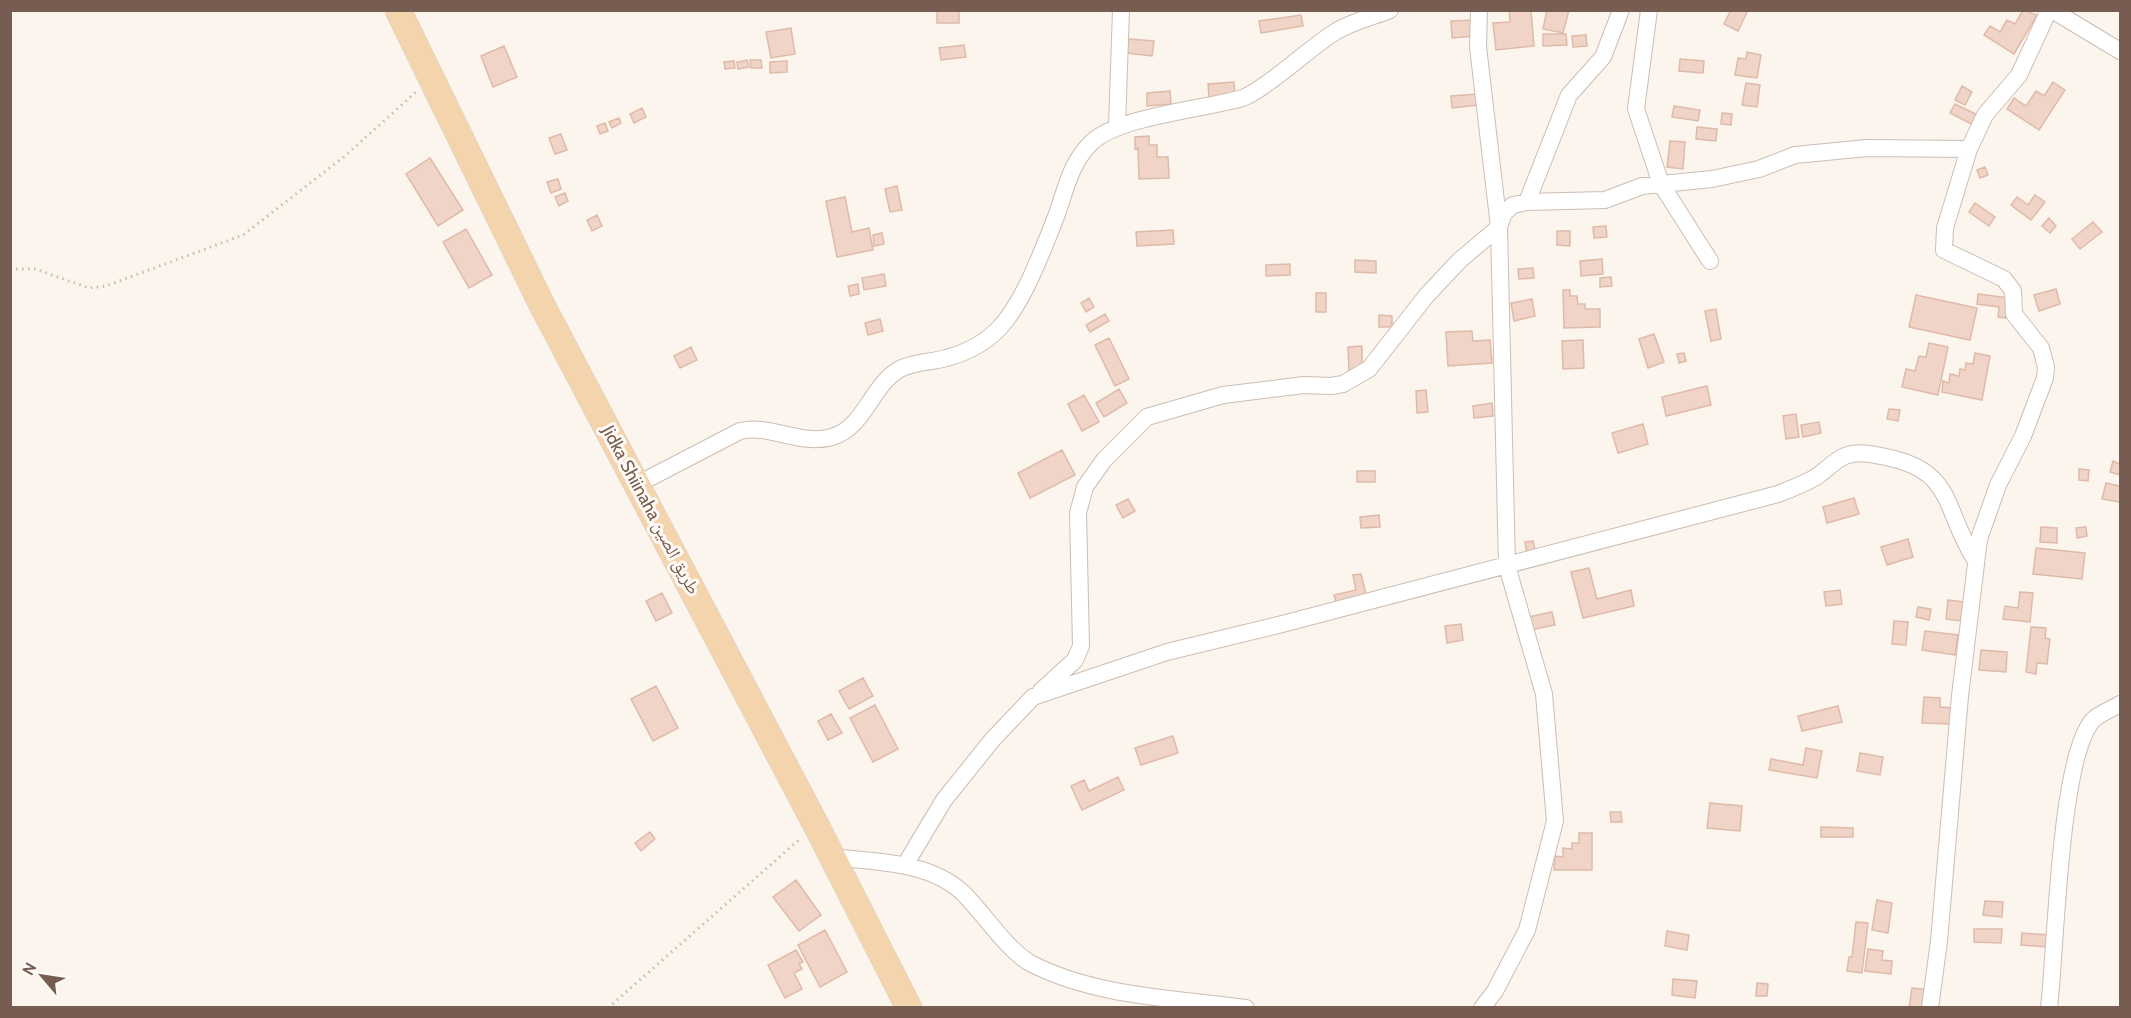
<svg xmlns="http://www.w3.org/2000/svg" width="2131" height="1018" font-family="Cabin,'Noto Naskh Arabic',sans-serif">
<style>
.building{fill:#efd4c7;stroke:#e0baa9;stroke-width:1.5}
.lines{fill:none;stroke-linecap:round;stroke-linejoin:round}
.street-casing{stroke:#cdbdb3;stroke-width:18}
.primary-casing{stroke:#d9d1ce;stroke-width:27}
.path{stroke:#d4b7a9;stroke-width:3;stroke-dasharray:1.5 4.5;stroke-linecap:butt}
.street{stroke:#fff;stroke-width:16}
.primary{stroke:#f4d4ac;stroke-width:26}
.labels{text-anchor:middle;stroke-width:6;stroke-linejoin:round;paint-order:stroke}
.street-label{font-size:18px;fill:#765c51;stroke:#fef9f4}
</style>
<rect width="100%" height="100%" fill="#fbf5ed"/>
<!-- building -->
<path class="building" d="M937 10H959V23H937Z
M1509 10H1531L1534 46 1496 50 1493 23 1510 22Z
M1547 10H1569L1563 33 1543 29Z
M1731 10H1748L1738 31 1724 24Z
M2023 10 2037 15 2014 54 1984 35 1990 26 2000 32 2007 20 2015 24Z
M1301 15 1303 26 1261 33 1259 21Z
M1474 20 1475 36 1452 38 1451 21Z
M791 28 795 54 771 58 766 32Z
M1543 34H1566L1567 45 1543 46Z
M1586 35 1587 46 1573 47 1572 36Z
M1129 39 1154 41 1152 56 1127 53Z
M964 45 966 57 941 60 939 48Z
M504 46 517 77 493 87 481 56Z
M1747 52 1761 55 1757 78 1735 75 1738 58 1746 59Z
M1680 59 1704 61 1703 73 1679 71Z
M747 60 749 67 738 69 737 62Z
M750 60H761L762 68H751Z
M734 61 735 68 725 69 724 62Z
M787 61V72L770 73V62Z
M1234 82 1235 96 1209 98 1208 84Z
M2053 82 2065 90 2039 130 2007 109 2014 98 2026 106 2036 91 2044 96Z
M1746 83 1760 85 1757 107 1742 105Z
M1962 86 1972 92 1965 105 1955 100Z
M1170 91 1171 104 1147 106V93Z
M1478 94 1479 105 1452 108 1451 96Z
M1955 104 1980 116 1975 126 1950 113Z
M1674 106 1700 110 1698 121 1672 117Z
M642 108 646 117 634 123 630 114Z
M1722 113 1732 114 1731 125 1721 124Z
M619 118 621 123 612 128 609 122Z
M605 123 608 131 600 134 597 126Z
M1697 127 1717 129 1716 141 1696 139Z
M561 134 567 150 555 154 549 138Z
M1149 136V145H1157V157H1168L1169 178 1139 179 1138 148 1135 149V137Z
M1670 141 1685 142 1683 169 1667 167Z
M430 158 463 210 438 226 406 174Z
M1985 167 1988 175 1980 178 1977 170Z
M558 179 561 189 551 193 547 182Z
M897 186 902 210 890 212 885 189Z
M565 193 568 201 559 206 555 197Z
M2035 195 2045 202 2031 220 2011 205 2017 197 2028 205Z
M845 197 852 232 869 228 873 250 837 257 826 201Z
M1975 203 1995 217 1989 226 1969 212Z
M597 215 602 226 592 231 587 220Z
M2049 218 2056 226 2050 233 2042 226Z
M2093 222 2102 232 2080 249 2072 239Z
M1606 226 1607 237 1594 238 1593 227Z
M466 229 492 275 469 288 443 242Z
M1173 230 1174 244 1137 246 1136 232Z
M1557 231H1570V246L1557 245Z
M882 233 884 244 874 246 873 235Z
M1602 259 1603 274 1581 276 1580 261Z
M1355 260 1376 261V273L1355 272Z
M1290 264V275L1266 276V265Z
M1533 268 1534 278 1519 279 1518 269Z
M884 274 886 286 864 290 862 278Z
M1611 277 1612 286 1600 287V278Z
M858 284 859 294 850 296 848 286Z
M2056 289 2060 304 2039 311 2034 295Z
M1563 290H1570V296H1577L1578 304H1585V309H1600V327L1564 328Z
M1316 293H1326V312H1316Z
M1978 294 2009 298 2006 318 1998 317 1999 307 1977 304Z
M1916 295 1977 308 1970 340 1909 327Z
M1089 298 1094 307 1086 312 1081 303Z
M1532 299 1535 316 1514 321 1511 303Z
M1716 309 1721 339 1711 341 1705 311Z
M1105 314 1109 321 1090 332 1086 325Z
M1379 315 1392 316V327H1379Z
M880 319 883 331 868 335 865 323Z
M1472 331 1473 341 1490 340 1492 363 1448 366 1446 332Z
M1654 334 1664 362 1648 368 1639 339Z
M1109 338 1129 379 1115 386 1095 345Z
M1583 340 1584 368 1563 369 1562 341Z
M1929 343 1948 347 1938 395 1902 387 1906 369 1915 371 1919 356 1926 357Z
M1362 346V370L1349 371 1348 347Z
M691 347 697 360 680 368 674 356Z
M1684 353 1686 361 1679 363 1677 354Z
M1975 353 1990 356 1982 400 1942 392 1943 381 1949 383 1950 374 1959 376 1960 369 1965 370 1966 363 1973 364Z
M1707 386 1711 405 1666 416 1662 397Z
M1119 389 1127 403 1104 417 1096 403Z
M1426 390 1428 412 1417 413 1416 391Z
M1084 395 1099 422 1082 431 1068 404Z
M1492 403 1493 416 1474 418 1473 406Z
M1889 409 1900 410 1898 421 1887 419Z
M1796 414 1799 437 1786 439 1783 416Z
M1819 422 1821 433 1803 437 1801 425Z
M1643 424 1648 444 1618 453 1612 433Z
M1062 450 1075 475 1030 498 1018 473Z
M2113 461 2120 464V475L2110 472Z
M2079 469 2089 470 2088 481 2079 480Z
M1357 471H1375V482H1357Z
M2106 483 2120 486V502L2102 499Z
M1854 498 1859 514 1827 523 1823 507Z
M1128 499 1135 511 1123 518 1116 505Z
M1379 515 1380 527 1361 528 1360 517Z
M2041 527 2057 528V543L2040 542Z
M2086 527 2087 536 2077 538 2076 528Z
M1908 539 1913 557 1887 565 1881 547Z
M1533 541 1536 554 1527 555 1525 542Z
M2036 548 2085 553 2082 579 2033 574Z
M1589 568 1597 599 1631 590 1634 606 1583 618 1571 572Z
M1361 574 1367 599 1337 606 1334 595 1356 590 1353 575Z
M1840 590 1842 604 1826 606 1824 592Z
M2020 592 2033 593 2030 622 2003 619 2005 606 2018 608Z
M662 593 672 613 656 621 646 601Z
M1948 600 1964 602 1961 621 1946 619Z
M1918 607 1931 609 1929 620 1916 617Z
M1552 612 1555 625 1530 630 1528 617Z
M1894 621 1908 622 1906 645 1892 644Z
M1461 624 1463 640 1447 643 1445 626Z
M2031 627 2046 628 2045 638 2050 639 2047 664 2037 663 2036 674 2026 672Z
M1925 631 1958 635 1955 655 1922 650Z
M1981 650 2007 652 2006 672 1979 670Z
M863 678 873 696 849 709 839 691Z
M656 686 678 728 653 741 631 699Z
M1924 697 1940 698V707L1952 708 1951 724 1922 723Z
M875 705 898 749 873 762 850 718Z
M1838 706 1842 722 1802 731 1798 716Z
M831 714 842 733 828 740 818 721Z
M1173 736 1178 753 1141 765 1135 748Z
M1806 748 1822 751 1817 778 1769 770 1771 759 1803 765Z
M1860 753 1883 757 1880 775 1857 771Z
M1118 777 1124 790 1082 810 1071 786 1084 780 1089 791Z
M1710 803 1742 806 1740 831 1707 828Z
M1610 812H1621L1622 822H1611Z
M1821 827 1853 828V837H1821Z
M650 832 655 839 641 851 635 843Z
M1579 833H1592V870H1554L1555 856 1563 857V848L1572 849V843H1579Z
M796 880 821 915 799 931 773 897Z
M1877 900 1892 903 1888 933 1872 930Z
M1985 901 2003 902 2002 917 1983 915Z
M1856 922 1868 923 1862 973 1847 971 1849 957H1852Z
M1974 929H2002L2001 943 1974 942Z
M825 930 847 972 820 987 798 945Z
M1667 931 1689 935 1687 950 1665 946Z
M2022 933 2049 935 2048 947 2021 945Z
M1868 949 1883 951 1882 960 1892 961 1891 974 1865 971Z
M796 950 803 962 799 964 802 969 794 973 802 989 785 998 768 965Z
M1673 979 1697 981 1695 998 1672 995Z
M1757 983 1768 984 1767 996H1756Z
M1912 988 1928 990 1926 1008H1909Z"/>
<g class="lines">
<defs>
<path id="street" d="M1479 10 1478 47 1499 227 1507 566 1544 694 1555 821 1527 930 1495 991 1482 1008
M1649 10 1636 109 1661 184 1710 261
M2052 10 2120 51
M1117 126 1121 10
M1527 202 1569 95 1603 57 1621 10
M638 484 740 431C772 424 799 446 832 437 866 427 872 382 902 368 915 362 933 362 946 358 993 346 1012 318 1031 277 1040 257 1049 235 1057 214 1066 188 1071 162 1092 142 1117 119 1186 111 1221 103 1229 101 1240 100 1247 96 1279 79 1305 51 1335 32 1351 22 1372 17 1390 10
M1041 691 1075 660 1081 646 1078 513 1085 487 1104 460 1147 417 1223 395 1304 385 1331 386 1343 384 1369 369 1427 295 1460 260 1499 227 1504 213 1513 205 1527 202 1605 200 1642 186 1712 179 1759 169 1795 155 1867 148 1969 149
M832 857C875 862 928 861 962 892 983 912 1007 951 1032 964 1097 997 1175 998 1246 1008
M905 865 944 800 993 739 1033 697 1167 652 1286 623 1778 494C1791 489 1804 484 1816 477 1825 471 1835 460 1845 456 1859 451 1872 454 1886 457 1956 471 1943 511 1976 561
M1930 1008 1939 941 1960 696 1979 539 1998 485 2023 436 2045 378 2046 367 2041 348 2014 314 2013 291 2004 279 1944 250 1945 228 1969 149 1985 115 2019 75 2049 10
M2049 1008C2056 950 2059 758 2093 720 2100 713 2112 709 2120 704"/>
<path id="primary" d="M398 10 542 305 816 825 909 1008"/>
</defs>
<!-- street casing -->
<use href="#street" class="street-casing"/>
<!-- primary casing -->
<use href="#primary" class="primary-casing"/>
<!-- path -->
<path class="path" d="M10 269H35L89 288 106 286 243 235 345 156 416 92
M608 1008 801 838"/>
<!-- street -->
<use href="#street" class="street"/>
<!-- primary -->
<use href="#primary" class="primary"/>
</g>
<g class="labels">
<!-- street labels -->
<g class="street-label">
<text transform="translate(651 510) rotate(62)" y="6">Jidka Shiinaha طريق الصين</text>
</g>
</g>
<!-- border -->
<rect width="2131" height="1018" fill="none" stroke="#765c51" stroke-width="24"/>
<!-- north arrow -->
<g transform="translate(42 976) rotate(299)" stroke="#fef9f4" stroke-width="4.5" paint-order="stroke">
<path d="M0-4.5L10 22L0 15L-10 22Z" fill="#765c51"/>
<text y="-9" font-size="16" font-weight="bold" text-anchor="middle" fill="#765c51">N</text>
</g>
</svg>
